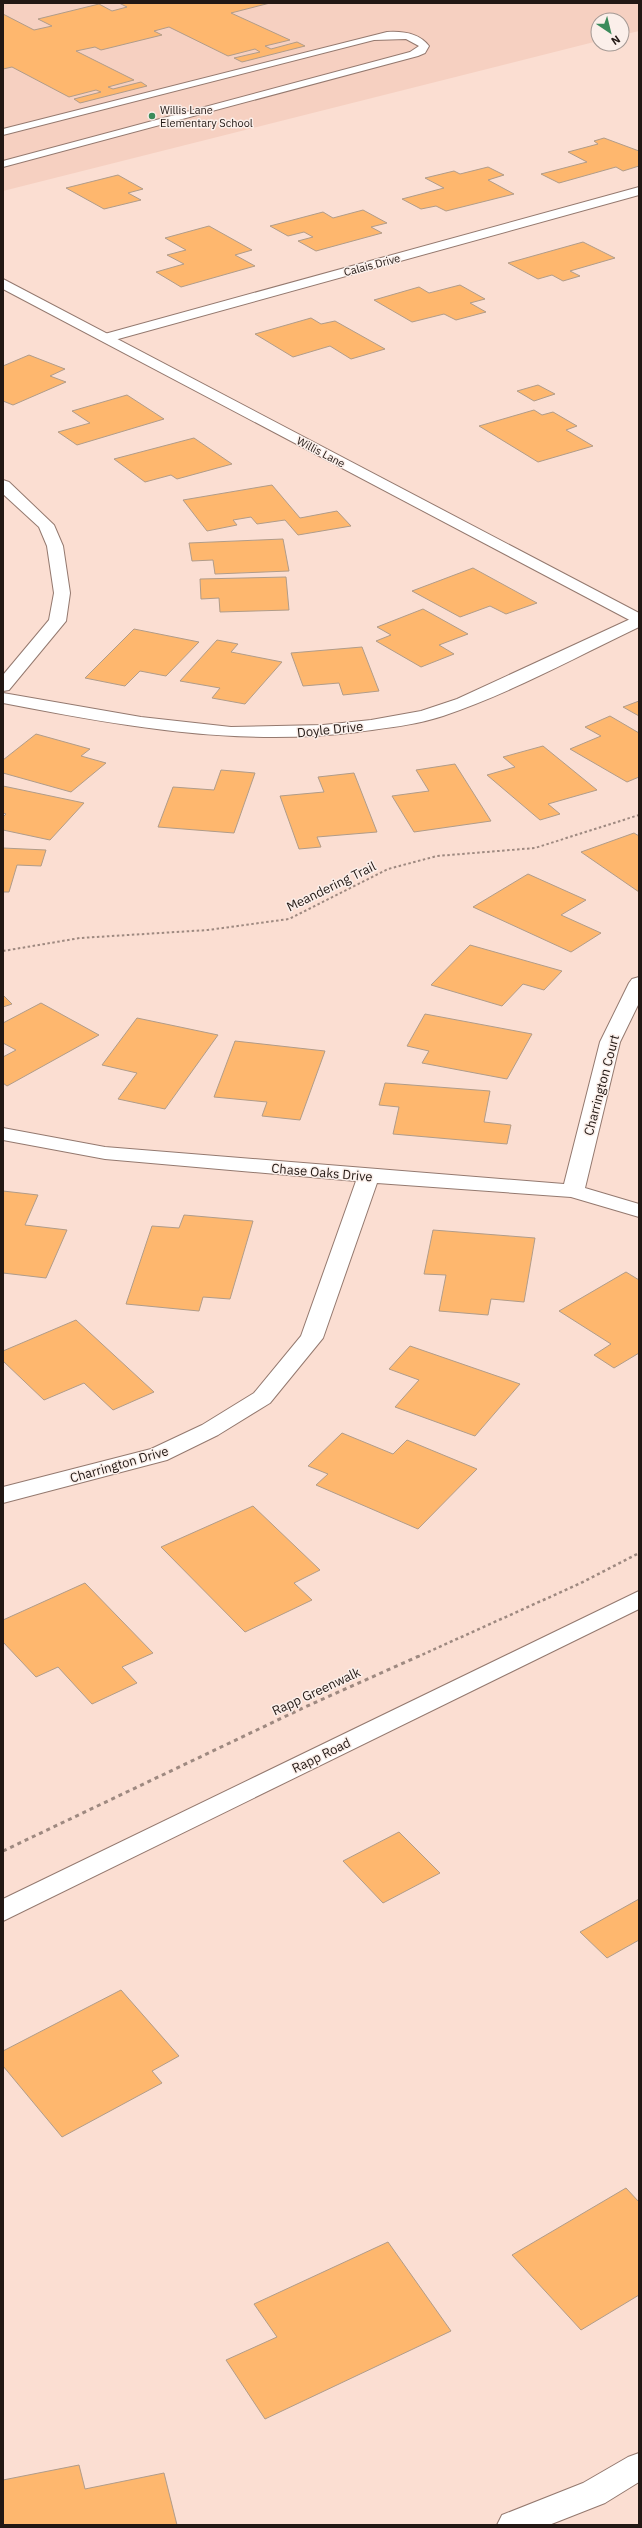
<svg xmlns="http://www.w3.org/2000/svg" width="642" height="2528" font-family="'IBM Plex Sans',sans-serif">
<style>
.built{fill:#f6d0c1}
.building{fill:#feb76e;stroke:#b19c89}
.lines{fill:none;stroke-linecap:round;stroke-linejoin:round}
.service-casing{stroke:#94796f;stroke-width:2}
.minor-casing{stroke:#94796f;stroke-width:2}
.tertiary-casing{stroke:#94796f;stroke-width:2}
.path-far2{stroke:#9e8980;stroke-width:2;stroke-dasharray:2.5 2.5;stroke-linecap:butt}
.path-far1{stroke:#9e8980;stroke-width:2.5;stroke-dasharray:3 3;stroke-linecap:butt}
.path{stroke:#9e8980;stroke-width:3;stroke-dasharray:4 4;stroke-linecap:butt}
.service{fill:#fff;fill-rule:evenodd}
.minor{fill:#fff;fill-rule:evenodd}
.tertiary{fill:#fff;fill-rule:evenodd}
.poi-dot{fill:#3b8b5b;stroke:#fbefea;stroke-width:1.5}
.labels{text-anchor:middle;stroke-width:3;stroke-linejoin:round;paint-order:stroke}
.far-poi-label{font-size:11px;fill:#221814;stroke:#fbefea;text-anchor:start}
.far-street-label{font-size:11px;fill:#221814;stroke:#fbefea}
.street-label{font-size:13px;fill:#221814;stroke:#fbefea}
</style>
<rect width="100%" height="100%" fill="#fbded2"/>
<!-- built -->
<path class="built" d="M3 3H639V31L622 35V20H598V41L3 191Z"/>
<!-- building -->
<path class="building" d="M119 3H270L231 13 290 40 265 46 271 49 297 42 305 46 242 62 234 58 260 52 255 49 228 56 169 27 154 31 162 35 101 50 95 47 76 51 134 80 108 87 113 89 141 82 147 86 80 103 74 99 101 92 96 90 69 97 12 67 3 69V14L34 30 52 26 38 19 99 4 112 11 127 7Z
M604 138 639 151V166L623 171 616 167 559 183 541 174 587 162 568 152 598 144 594 141Z
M488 167 504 175 488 180 514 194 446 211 436 206 421 209 402 199 444 188 425 178 454 171 460 174Z
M118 175 143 189 128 193 141 200 104 209 66 188Z
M363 210 387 223 371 227 382 233 316 251 298 241 313 237 304 232 288 236 270 226 323 212 333 218Z
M209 226 252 250 235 255 255 266 181 287 156 272 184 264 167 255 186 250 165 238Z
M583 242 615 258 570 271 580 276 563 281 552 275 538 279 508 263Z
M460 285 485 299 470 303 486 312 456 320 444 314 412 322 374 300 419 287 429 293Z
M311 318 321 324 335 321 385 349 351 359 330 346 293 357 255 334Z
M29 355 65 369 50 376 66 382 13 405 3 401V366Z
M538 385 555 394 534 401 517 391Z
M127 395 164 419 77 445 58 432 90 423 72 411Z
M534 410 542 415 553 412 577 426 566 430 593 446 538 462 479 426Z
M194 438 232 464 177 479 171 475 145 482 114 459Z
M272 485 300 518 337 511 351 526 298 535 285 520 257 524 251 517 233 520 237 525 207 531 183 500Z
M283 539 289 571 215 574 213 560 192 561 189 543Z
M473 568 537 603 506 614 490 606 460 617 412 591Z
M286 577 289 610 220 612 219 598 201 599 200 579Z
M423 609 468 634 439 645 454 654 421 667 376 641 391 635 377 627Z
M134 629 199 642 166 676 140 671 125 686 85 678Z
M217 640 238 644 231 652 282 662 245 704 212 698 220 688 180 681Z
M362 647 379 691 343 695 339 683 303 686 291 653Z
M639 701V716L623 707Z
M610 716 639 733V777L627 782 570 749 601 736 585 727Z
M36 734 90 749 81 756 106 763 71 792 3 773V760Z
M543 746 597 790 548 804 560 814 540 820 487 775 515 767 503 757Z
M455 764 491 821 414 832 392 796 429 791 416 770Z
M221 770 255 773 234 833 158 827 173 787 214 790Z
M354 773 377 832 317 837 321 847 299 849 280 796 324 792 318 777Z
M3 786 84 803 50 840 3 830V817L6 814 3 813Z
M634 833 639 836V892L581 852Z
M3 848 46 850 41 866 17 865 9 892H3Z
M528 874 586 900 561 915 601 933 571 952 473 907Z
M470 945 562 971 544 990 523 984 502 1006 431 985Z
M3 995 12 1004 3 1007Z
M41 1003 99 1035 7 1086 3 1083V1057L16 1050 3 1043V1023Z
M425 1014 532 1034 507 1079 422 1063 429 1051 407 1046Z
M137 1018 218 1035 165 1109 118 1099 137 1073 102 1065Z
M235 1041 325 1051 300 1120 262 1116 267 1102 214 1097Z
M385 1083 490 1091 484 1122 511 1125 507 1144 393 1134 399 1107 379 1105Z
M3 1191 38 1195 25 1225 67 1230 46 1278 3 1273Z
M184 1215 253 1221 230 1299 203 1297 199 1311 126 1304 152 1226 179 1228Z
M433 1230 535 1238 524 1302 491 1299 488 1315 439 1311 446 1275 424 1274Z
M626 1272 639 1280V1353L614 1368 594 1355 611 1344 559 1311Z
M76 1320 154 1392 113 1410 84 1383 44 1400 3 1361V1351Z
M410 1346 520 1384 475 1436 395 1407 419 1380 389 1369Z
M342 1433 393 1454 407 1440 477 1469 418 1529 316 1485 328 1474 308 1466Z
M253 1506 320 1570 294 1583 312 1600 245 1632 161 1547Z
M85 1583 153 1653 122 1667 137 1683 92 1704 58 1667 36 1677 3 1642V1620Z
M399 1832 440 1873 383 1903 343 1861Z
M639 1899V1940L607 1958 580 1932Z
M121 1990 179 2056 152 2071 162 2083 62 2137 3 2066V2051Z
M626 2188 639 2202V2295L581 2330 512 2255Z
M388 2242 451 2331 265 2419 226 2360 277 2337 254 2304Z
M79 2465 85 2489 164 2473 177 2525H3V2480Z"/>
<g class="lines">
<defs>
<path id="service" d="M387 32C403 31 419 33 429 46L425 53 418 56 3 167V161L410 52 419 46 406 39 374 40 3 135V129Z"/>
<path id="minor" d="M639 187V195L111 341 106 342 99 338 101 335Z
M3 480 9 482 54 525 63 546 70 593 66 621 9 690 3 691V675L49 620 54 593 47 546 39 527 3 494Z
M639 615V627C574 658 511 693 443 716 416 725 386 728 358 732 238 747 121 726 3 703V693L141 717 231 727 323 725 371 720 421 711 457 699Z
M639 977V1003L620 1042 585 1188 639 1204V1217L571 1197 377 1183 323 1338 270 1403 218 1435 167 1460 3 1503V1487L151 1449 202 1425 254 1393 301 1336 356 1181 105 1159 3 1140V1128L105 1147 564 1184 600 1042 629 983 632 979Z
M639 2453V2482L605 2503 549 2525H497L502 2515 583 2483 628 2457Z"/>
<path id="tertiary" d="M3 279 639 613V625L3 289Z
M639 1591V1609L3 1921V1899Z"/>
</defs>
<!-- service casing -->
<use href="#service" class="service-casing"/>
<!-- minor casing -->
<use href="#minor" class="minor-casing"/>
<!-- tertiary casing -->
<use href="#tertiary" class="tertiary-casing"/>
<!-- path-far2 -->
<path class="path-far2" d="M3 951 80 938 208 930 289 919 388 869 437 856 535 848 639 815"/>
<!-- path-far1 -->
<path class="path-far1" d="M417 1657 581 1583 639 1553"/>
<!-- path -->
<path class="path" d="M3 1851 305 1707 419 1656"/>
<!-- service -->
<use href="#service" class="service"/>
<!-- minor -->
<use href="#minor" class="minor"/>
<!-- tertiary -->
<use href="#tertiary" class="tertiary"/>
</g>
<!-- markers -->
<circle class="poi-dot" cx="152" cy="116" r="4"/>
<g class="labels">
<!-- far-poi labels -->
<g class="far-poi-label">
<text x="160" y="114">Willis Lane<tspan x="160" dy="13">Elementary School</tspan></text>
</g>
<!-- far-street labels -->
<g class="far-street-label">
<text transform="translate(372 265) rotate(-15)" y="4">Calais Drive</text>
<text transform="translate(321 452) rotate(28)" y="4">Willis Lane</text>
</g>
<!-- street labels -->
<g class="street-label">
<text transform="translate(330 729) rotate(-6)" y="5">Doyle Drive</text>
<text transform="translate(331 886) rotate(-26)" y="5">Meandering Trail</text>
<text transform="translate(601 1085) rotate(-75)" y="5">Charrington Court</text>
<text transform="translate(322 1172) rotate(5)" y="5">Chase Oaks Drive</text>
<text transform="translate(119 1464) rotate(-16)" y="5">Charrington Drive</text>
<text transform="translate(316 1691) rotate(-25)" y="5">Rapp Greenwalk</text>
<text transform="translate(321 1755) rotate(-26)" y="5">Rapp Road</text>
</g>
</g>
<!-- border -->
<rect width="642" height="2528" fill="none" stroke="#221814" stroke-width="8"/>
<!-- north arrow -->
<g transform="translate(610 32) rotate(145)"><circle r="19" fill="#fbefea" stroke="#a49994"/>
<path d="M0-3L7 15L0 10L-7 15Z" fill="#3b8b5b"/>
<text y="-6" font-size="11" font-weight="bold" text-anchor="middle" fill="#221814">N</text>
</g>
</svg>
